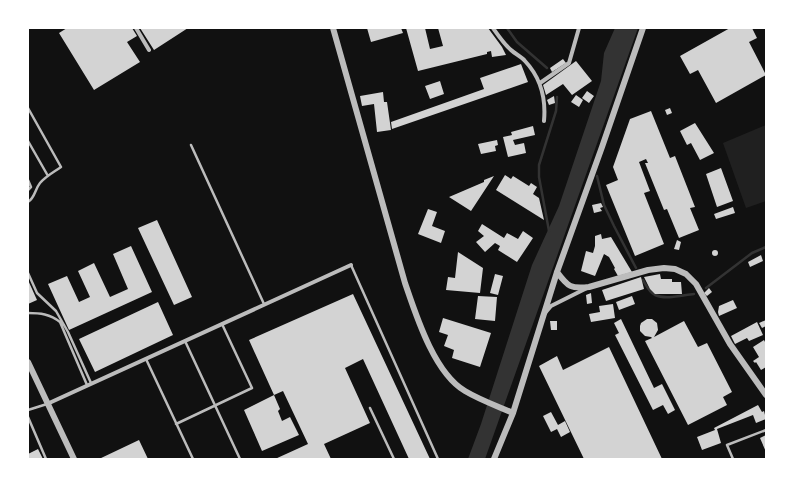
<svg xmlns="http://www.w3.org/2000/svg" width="794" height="487" font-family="'Alegreya Sans',sans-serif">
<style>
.green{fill:#202020}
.water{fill:#333}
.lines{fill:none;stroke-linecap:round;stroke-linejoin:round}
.stream{stroke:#333;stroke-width:2.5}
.building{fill:#d3d3d3}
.service{stroke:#bcbcbc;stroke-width:2.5}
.minor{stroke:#bcbcbc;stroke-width:4}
.tertiary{stroke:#bcbcbc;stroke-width:6}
</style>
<rect width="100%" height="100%" fill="#111"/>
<!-- green -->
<path class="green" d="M766 125V201L746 208 723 143Z"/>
<!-- water -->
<path class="water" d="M615 28H638L485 459H468L481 424 532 265 559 206 601 81 604 53Z"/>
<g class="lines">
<!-- stream -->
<path class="stream" d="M507 28 517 42 547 68
M597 176 604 205 614 226 636 268
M549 231 539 177V165L556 111 557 97
M643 280C646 285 649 292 655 295 666 300 683 295 694 294
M706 288 752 253 766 247"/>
</g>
<!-- building -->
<path class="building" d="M67 28H132L137 36 127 42 140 62 94 90 59 33Z
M140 28H188L154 50Z
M367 28H401L403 33 371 42Z
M406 28H425L430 49 443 46 438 28H488L502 47 506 55 492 57 491 51 487 52V54L418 71Z
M730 28H752L757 38 749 42 766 75 716 103 698 70 690 74 680 56Z
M563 59 566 63 552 72 550 68Z
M576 61 592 81 572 95 563 84 546 95 543 85Z
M521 64 528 82 392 129 391 122 484 89 480 78Z
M440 81 444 94 430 99 425 86Z
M587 91 594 96 589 103 582 98Z
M383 92 384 102H387L391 130 377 132 374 104 362 106 360 96Z
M576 95 583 100 579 107 571 102Z
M554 96 555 103 549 105 547 100Z
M670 108 672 113 667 115 665 110Z
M651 111 670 158 675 156 695 207 690 208 699 230 679 238 667 209 664 210 645 163H648L646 159 639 162 650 191 644 193 664 244 635 256 606 185 618 180 613 167 630 119Z
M695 123 714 153 700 160 691 143 687 145 680 131Z
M533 126 535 135 513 140 515 145 524 143 526 153 508 157 503 137 512 135 511 132Z
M497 140 498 145 495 146 496 151 481 154 478 144Z
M721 168 733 201 717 207 706 174Z
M505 175 511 179 513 176 529 186 531 183 537 187 533 194 539 198 544 220 496 190Z
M494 176 471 211 449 197 484 182V180Z
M601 203 603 207 600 208 602 211 594 213 592 205Z
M733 207 735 213 716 219 714 214Z
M428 209 437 212 432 226 445 231 441 243 418 234Z
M157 220 192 297 174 305 138 228Z
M482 224 504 238 507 233 518 239 523 231 533 238 517 262 498 250 500 246 495 243 485 252 476 242 484 236 478 231Z
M601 234 602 239 611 237 632 272 618 276 614 269 615 268 609 257 604 254 595 276 581 271 586 251 593 253 595 246V236Z
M677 240 681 242 679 250 674 249Z
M131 246 152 292 69 330 48 284 67 276 79 302 90 297 78 271 94 263 110 297 128 289 113 254Z
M712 253a3 3 0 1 1 6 0a3 3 0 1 1-6 0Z
M458 252 483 268 480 293 446 290 448 277 455 278Z
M761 255 763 261 750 267 748 262Z
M495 274 503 276 498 295 490 293Z
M660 274 661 279H672V282H681L682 294H655L650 289 644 277Z
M641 277 644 289 606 301 602 290Z
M28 280 37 300 28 304Z
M709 288 712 292 707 296 704 293Z
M591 293 592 303 587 304 586 295Z
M353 294 430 459H409L363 359 345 368 370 423 324 444 331 459H275L308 444 283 391 274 395 249 340Z
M478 296 497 297 495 321 475 319Z
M632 296 635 304 619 310 616 302Z
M733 300 737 308 719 316 718 312 719 306Z
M158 302 173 335 95 372 79 339Z
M613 304 615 318 591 322 589 314 600 312 599 306Z
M443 318 491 333 480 367 452 358 454 350 444 346 448 335 439 332Z
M621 319 654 388 662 384 675 410 668 414 663 405 653 410 615 335 619 333 614 323Z
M647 319H652L657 323 658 330 654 337 684 321 698 347 707 343 732 392 723 397 727 405 688 425 645 341 652 338 651 337 645 336 640 331V326L641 323Z
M766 320V326L762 328 759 323Z
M550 321H557V330H551Z
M757 322 763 335 749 341 747 338 735 344 731 336Z
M764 340 766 344V367L761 370 756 362 755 363 753 361 759 357 753 347Z
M609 347 662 459H584L539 366 557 356 563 370Z
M274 395 280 409 278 411 282 421 290 417 299 435 262 451 244 410Z
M758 405 762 412 764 411 766 419 756 423 753 415 717 429 721 443 702 450 697 437 715 430 714 428Z
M551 412 558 425 565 421 570 432 561 437 557 429 551 432 543 416Z
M766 435V452L760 438Z
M139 440 148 459H99Z
M38 449 43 459H28V454Z"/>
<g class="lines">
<!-- service -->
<path class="service" d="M28 108 61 167C54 172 46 176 40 183 35 189 35 198 28 202
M28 141 48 176
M191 145 264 304
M28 180 31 187 28 190
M351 265 438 459
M28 273 37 293 56 311 68 332 91 383
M28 313C40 313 50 314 60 322L87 385
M185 341 240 459
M146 359 193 459
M370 408 394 459
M28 410 47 404
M28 417 46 459
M176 424 252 388 222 324
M733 459 727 445 766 430"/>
<!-- minor -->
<path class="minor" d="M136 28 149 50
M493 28C498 35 504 44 511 50 515 54 521 56 525 61 541 78 546 99 544 121
M540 83 569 63 579 28
M545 313 551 306 587 288
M47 404 351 265"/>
<!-- tertiary -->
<path class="tertiary" d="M333 28 405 283C416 315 434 373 465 391 480 400 497 406 513 413
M557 272C568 287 571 289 589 287L648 270 664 268 675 269 686 274 696 284 730 344 766 395
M28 362 74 459
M494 459 513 413 557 272 602 147 643 28"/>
</g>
<!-- border -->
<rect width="794" height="487" fill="none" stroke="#ffffff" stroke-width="58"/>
</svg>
